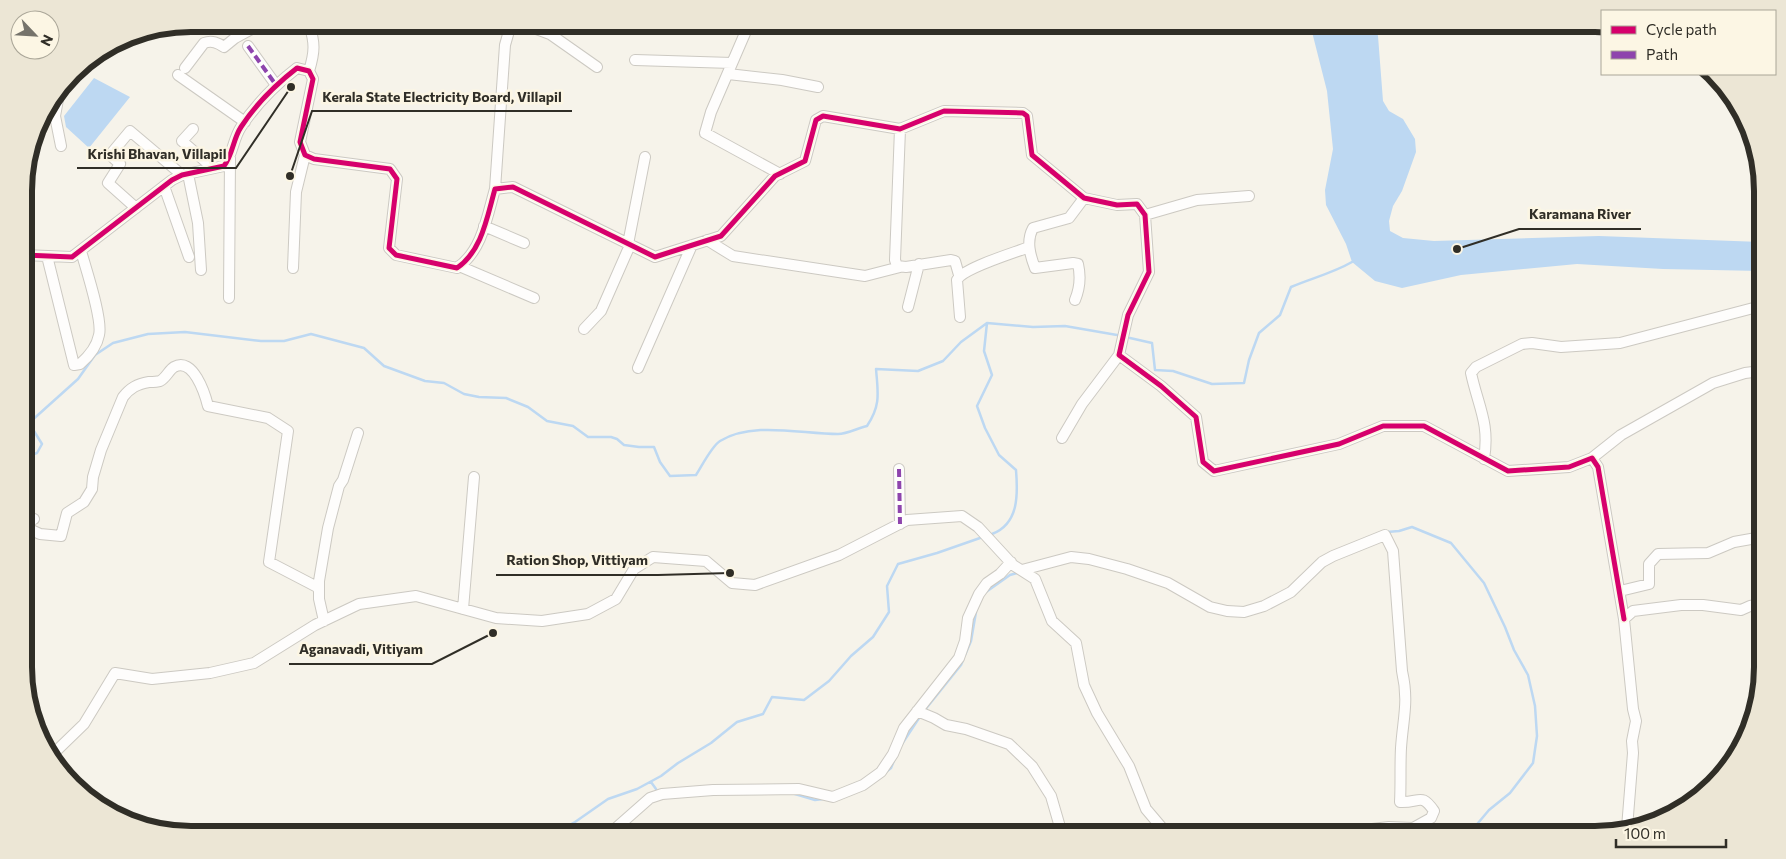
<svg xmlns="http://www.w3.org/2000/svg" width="1786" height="859" font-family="Commissioner,sans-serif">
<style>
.water{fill:#bdd8f2}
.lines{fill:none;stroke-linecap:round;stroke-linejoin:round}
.stream{stroke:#bdd8f2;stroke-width:2.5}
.minor-casing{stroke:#ccc9c2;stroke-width:12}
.minor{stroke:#fefdfc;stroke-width:10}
.quiet{stroke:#8e44ad;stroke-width:4;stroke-dasharray:8 4;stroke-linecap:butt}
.cycleway-casing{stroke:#fcf6e4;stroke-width:8}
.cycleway{stroke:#d6006c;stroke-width:5}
.rim{fill:none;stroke:#302e27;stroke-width:6}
.leader{fill:none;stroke:#302e27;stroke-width:2}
.callout-dot{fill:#302e27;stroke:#fcf6e4;stroke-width:2}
.callout-label{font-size:14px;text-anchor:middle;font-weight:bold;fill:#302e27;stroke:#fcf6e4;stroke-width:5;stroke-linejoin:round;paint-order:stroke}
</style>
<rect width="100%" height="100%" fill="#f6f3ea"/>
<!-- water -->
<path class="water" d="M1310 24H1374L1378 36 1383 101 1389 111 1403 119 1415 139 1416 152 1402 191 1393 206 1389 221 1390 231 1403 238 1434 241 1599 236 1761 242V271L1663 269 1577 264 1461 275 1402 288 1375 281 1352 262 1346 244 1326 205 1325 190 1333 149 1327 91Z
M94 78 130 97 89 148 66 127 64 116Z"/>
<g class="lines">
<!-- stream -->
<path class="stream" d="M1130 338 1152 343 1155 370 1173 371 1212 384 1244 383 1249 360 1259 333 1280 315 1291 287C1312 278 1333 273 1352 262
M25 457 37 453 42 444 29 423 78 379 95 355 113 343 148 334 185 332 261 341H284L311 334 364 348 384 366 425 381 444 383 464 394 479 397 506 398 528 407 547 421 573 426 588 437H611L617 439 624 445 639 447H654L660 462 670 476 696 475C702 466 711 447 720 441 753 421 801 434 838 434 847 434 858 428 867 426 881 405 878 393 876 369L918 371 943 361 961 342 987 323
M1387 532 1399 531 1412 527 1451 543 1484 583 1505 627 1514 650 1528 675 1535 706 1537 736 1533 763 1510 793 1489 810 1473 829 1470 835
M992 534C1019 524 1018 494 1016 470L999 455 985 428 977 406 992 375 984 351 987 323 1033 327 1065 326 1117 335
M986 592 1010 575 1017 573
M965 655 971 641 976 612
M924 711 961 665 963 660
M902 744 921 715
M886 772 891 768 895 758
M651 782 656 789
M795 794 815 800 823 799
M551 835 575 822 608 799 637 789 661 776 678 763 711 743 737 722 763 714 772 697 804 700 829 681 851 656 873 637 889 612 887 586 898 564 937 553 980 538"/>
<defs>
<path id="minor" d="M309 24C315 43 315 51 309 71
M523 24 550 34 597 67
M749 24 711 112 705 133 780 174
M139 34 142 36V33
M248 46 276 85
M635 60 732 63
M185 68 204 43C212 40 218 43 224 47L235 38 261 24
M728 74 782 80 818 87
M178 75 245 122
M59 94 55 116 61 146
M193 129 182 141 213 168
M900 129 895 260 897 266 906 267 951 260 955 261 959 275
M188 174 198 223 201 270
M164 186 189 257
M495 189 505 45 511 24
M136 208 108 183 120 164 110 155 130 131 182 175
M1145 215 1197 200 1249 196
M484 226 524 243
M707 240 733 256 865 276 900 267
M628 244 645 157
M24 255 72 257 172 180 182 175 224 166C233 154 233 139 241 127 256 104 275 85 297 68L309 71 313 79 300 142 305 155 314 159 390 169 397 179 389 248 396 255 457 268C482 251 487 217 495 189L513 187 655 257 721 236 775 176 805 161 816 120 823 116 900 129 944 111 1023 113 1027 116 1032 155 1084 198 1117 205 1137 204 1145 215 1149 272 1128 315 1119 355 1161 386 1196 417 1203 462 1214 471 1339 444 1383 426H1424L1508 471 1569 467 1592 458 1598 467 1624 619
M47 256 74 365 80 364C88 357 97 346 99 335 103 320 86 269 81 251
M459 266 534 298
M293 268 296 192 305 155
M229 298 230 158
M1075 300C1080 288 1081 277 1078 264L1073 263 1035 268C1030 255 1026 241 1033 228L1069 218 1084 198
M908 307 919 264
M960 317 957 280C963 268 1014 253 1029 247
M584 329 601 311 630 245
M638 368 692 245
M1062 438 1082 404 1119 355
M1592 458 1621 435 1713 383 1745 373 1761 371
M1484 459C1490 423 1478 406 1471 373L1476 367 1522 344 1532 343 1561 347 1620 343 1761 306
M899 469 900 524
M25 515 34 519
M25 527 40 534 61 536 67 513 84 502 92 489 93 477 101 450 123 397C130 388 137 384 149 382 152 382 157 382 160 381 166 378 169 370 174 367 193 356 205 394 208 406L268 418 288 431 269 562 319 588
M1022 570 1071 557 1089 559 1127 569 1168 583 1210 607 1227 611 1244 612 1264 606 1291 592 1322 562 1333 556 1385 535 1393 551 1402 671C1409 702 1403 718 1401 748 1400 766 1401 784 1400 802 1420 803 1421 792 1434 811L1431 818 1413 828 1389 827 1322 835
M1620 591 1649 584V564L1658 554 1708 553 1734 542 1762 537
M463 609 474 477
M324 621 319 599V581L328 528 339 486 343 480 358 433
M917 711 934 718 946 725 966 729 1009 744 1032 766 1051 796 1060 827 1066 835
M52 755 84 724 115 673 152 679 210 673 254 663 315 625 359 604 416 596 496 618 542 621 588 614 616 599 634 569 653 557 706 561 732 583 755 585 839 555 907 520 962 516 978 527 1013 565 1035 579 1052 621 1076 643 1084 685 1097 713 1129 766 1146 809 1168 835
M1627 828 1633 753 1632 741 1636 721 1633 709 1624 619 1633 611 1681 605H1703L1741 610 1750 606 1762 604
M608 835 650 798 662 794 713 790 799 789 833 797 863 785 881 772 893 754 904 728 959 658 965 641 968 618 979 594 987 583 1000 574 1011 562
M1146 835 1160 826"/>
</defs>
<!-- minor casing -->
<use href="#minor" class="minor-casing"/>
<!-- minor -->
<use href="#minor" class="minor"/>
<!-- quiet -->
<path class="quiet" d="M248 46 276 85
M899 469 900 524"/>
<defs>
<path id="cycleway" d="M24 255 72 257 172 180 182 175 224 166C233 154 233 139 241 127 256 104 275 85 297 68L309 71 313 79 300 142 305 155 314 159 390 169 397 179 389 248 396 255 457 268C482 251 487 217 495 189L513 187 655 257 721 236 775 176 805 161 816 120 823 116 900 129 944 111 1023 113 1027 116 1032 155 1084 198 1117 205 1137 204 1145 215 1149 272 1128 315 1119 355 1161 386 1196 417 1203 462 1214 471 1339 444 1383 426H1424L1508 471 1569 467 1592 458 1598 467 1624 619"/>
</defs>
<!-- cycleway casing -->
<use href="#cycleway" class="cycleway-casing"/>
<!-- cycleway -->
<use href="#cycleway" class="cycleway"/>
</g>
<!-- crop -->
<path d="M0 0H1786V859H0ZM191 32H1595A159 159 0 0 1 1754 191V667A159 159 0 0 1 1595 826H191A159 159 0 0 1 32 667V191A159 159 0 0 1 191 32Z" fill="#ece6d5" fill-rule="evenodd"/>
<path class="rim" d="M191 32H1595A159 159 0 0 1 1754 191V667A159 159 0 0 1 1595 826H191A159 159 0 0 1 32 667V191A159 159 0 0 1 191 32Z"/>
<!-- callouts -->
<path class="leader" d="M290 176L312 111H572M291 87L236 168H77M1457 249L1519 229H1641M730 573L658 575H496M493 633L432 664H289"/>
<g class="callout-dot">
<circle cx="290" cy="176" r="5"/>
<circle cx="291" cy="87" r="5"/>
<circle cx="1457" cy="249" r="5"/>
<circle cx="730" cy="573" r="5"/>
<circle cx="493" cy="633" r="5"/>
</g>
<g class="callout-label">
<text x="442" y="102">Kerala State Electricity Board, Villapil</text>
<text x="157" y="159">Krishi Bhavan, Villapil</text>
<text x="1580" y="219">Karamana River</text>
<text x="577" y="565">Ration Shop, Vittiyam</text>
<text x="361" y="654">Aganavadi, Vitiyam</text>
</g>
<!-- legend -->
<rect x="1601" y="10" width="175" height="65" fill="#fcf6e4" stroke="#aaa698"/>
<rect x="1611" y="26" width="25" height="8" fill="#d6006c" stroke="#aaa698"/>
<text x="1646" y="35" font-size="15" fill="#302e27">Cycle path</text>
<rect x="1611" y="51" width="25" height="8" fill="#8e44ad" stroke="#aaa698"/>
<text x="1646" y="60" font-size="15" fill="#302e27">Path</text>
<!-- north arrow -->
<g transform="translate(35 35) rotate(115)"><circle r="24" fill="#fcf6e4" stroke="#aaa698"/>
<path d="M0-4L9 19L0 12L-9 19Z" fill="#75736b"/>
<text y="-8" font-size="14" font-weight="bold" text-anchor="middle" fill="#302e27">N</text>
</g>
<!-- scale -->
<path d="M1616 839v8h110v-8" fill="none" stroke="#302e27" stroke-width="2.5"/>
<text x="1624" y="839" font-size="15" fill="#302e27" stroke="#fcf6e4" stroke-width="4" paint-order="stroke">100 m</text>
</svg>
